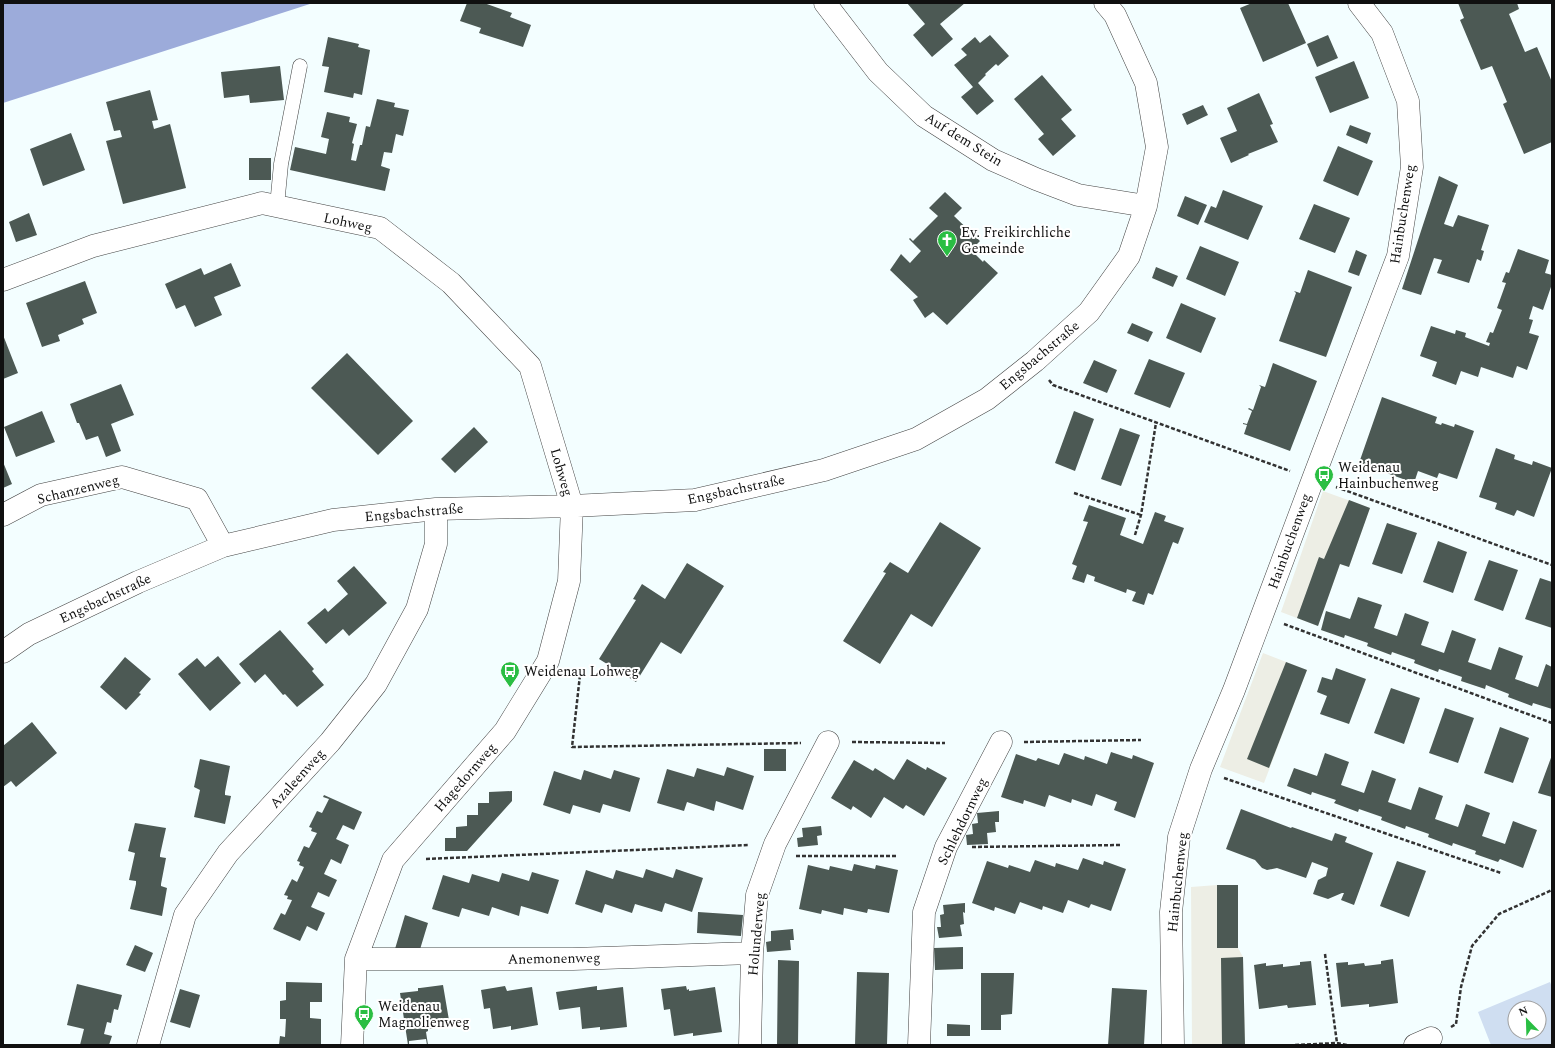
<svg xmlns="http://www.w3.org/2000/svg" width="1555" height="1048" font-family="Spectral,serif">
<style>
.industrial{fill:#edeee5}
.forest{fill:#9cabda}
.pitch{fill:#cfdef1;fill-rule:evenodd}
.building{fill:#4c5954}
.lines{fill:none;stroke-linecap:round;stroke-linejoin:round}
.lane-casing{stroke:#434343;stroke-width:15}
.street-casing{stroke:#434343;stroke-width:23}
.path{stroke:#323232;stroke-width:2.5;stroke-dasharray:4 2;stroke-linecap:butt}
.lane{stroke:#fff;stroke-width:14}
.street{stroke:#fff;stroke-width:22}
.labels{text-anchor:middle;stroke-width:4;stroke-linejoin:round;paint-order:stroke}
.street-label{font-size:14px;fill:#101010;stroke:#fff}
.poi-label{font-size:14px;fill:#101010;stroke:#fff;text-anchor:start}
</style>
<rect width="100%" height="100%" fill="#f3feff"/>
<!-- industrial -->
<path class="industrial" d="M1323 491 1370 508 1349 567 1340 564 1318 626 1281 612Z
M1263 653 1307 670 1264 783 1220 767Z
M1217 885H1238V948L1243 957 1245 1045H1192L1191 887Z"/>
<!-- forest -->
<path class="forest" d="M3 3H313L3 103Z"/>
<!-- pitch -->
<path class="pitch" d="M1550 982 1552 987V1045H1491L1478 1012ZM1515 1008H1539V1032H1515Z"/>
<!-- building -->
<path class="building" d="M467 3H484L512 13 510 17 531 25 523 47 479 33 481 28 460 21Z
M907 3H965L940 24 953 39 932 57 913 35 925 24Z
M1252 3H1288L1306 43 1263 62 1240 8Z
M1458 3H1517L1519 9 1509 14 1525 52 1537 47 1552 82V142L1524 154 1503 104 1507 102 1492 66 1481 70 1460 20 1464 18Z
M990 35 1009 56 998 66 996 64 985 74 986 75 978 83 994 101 977 115 961 97 973 87 954 65 967 55 961 49 975 37 980 43Z
M1328 35 1338 58 1317 67 1307 44Z
M328 37 359 44 358 47 370 50 362 95 354 93 353 98 324 92 329 67 322 66Z
M1354 61 1369 98 1330 113 1315 77Z
M280 66 284 100 250 103 249 95 224 98 221 72Z
M1042 75 1072 110 1061 119 1076 136 1053 156 1038 139 1044 134 1014 99Z
M150 90 158 120 152 121 154 129 170 124 186 188 123 204 106 141 122 137 120 130 114 131 106 102Z
M1259 93 1273 124 1270 125 1278 142 1248 154 1249 155 1231 163 1220 138 1237 131 1227 108Z
M377 99 395 103 394 107 409 110 403 136 396 134 392 153 384 152 381 166 390 169 385 191 290 170 295 147 326 154 329 139 321 137 327 112 350 117 349 122 357 124 352 143 354 144 351 160 356 161 360 145H362L366 126 370 127Z
M1203 105 1208 115 1187 125 1182 114Z
M1350 125 1371 133 1367 144 1346 135Z
M71 133 85 170 43 186 30 149Z
M1338 146 1373 161 1358 196 1323 181Z
M249 158H271V180H249Z
M1439 176 1458 185 1444 224 1453 227 1458 215 1489 225 1481 250 1484 251 1481 261 1477 259 1469 283 1437 273 1442 260 1434 258 1421 295 1402 289Z
M1223 190 1263 206 1248 240 1204 222 1211 206 1216 208Z
M945 192 962 208 954 216 980 241 971 250 983 262 984 260 998 273 947 325 933 312 925 318 913 300 918 297 890 270 901 254 910 263 921 251 909 239 910 238 913 241 938 216 929 208Z
M1185 196 1207 205 1198 225 1177 216Z
M1314 204 1350 218 1335 253 1299 239Z
M29 213 37 235 16 242 9 222Z
M1200 246 1239 262 1225 296 1186 279Z
M1518 249 1549 260 1545 273 1552 275V284L1543 310 1533 306 1529 319 1533 320 1529 333 1539 336 1527 370 1517 366 1513 378 1481 367 1478 377 1461 371 1456 385 1432 376 1437 362 1420 356 1431 326 1455 334 1456 330 1466 333 1465 337 1489 346 1490 343 1486 342 1490 332 1493 333 1502 310 1497 308 1506 283 1502 282 1506 272 1509 273Z
M1356 250 1367 255 1359 276 1348 272Z
M231 263 241 286 214 297 222 315 195 327 185 305 176 309 165 284 201 268 204 275Z
M1156 267 1178 276 1173 287 1152 278Z
M1308 270 1352 287 1326 357 1279 341 1296 293 1294 291 1300 293Z
M85 281 97 313 82 319 84 324 58 335 60 341 42 347 26 303Z
M1181 303 1216 318 1201 353 1166 338Z
M1132 323 1153 332 1148 342 1127 333Z
M3 335 18 373 3 379Z
M347 353 413 421 378 455 311 388Z
M1149 359 1185 373 1170 408 1134 394Z
M1094 360 1117 370 1107 393 1083 383Z
M1273 363 1317 381 1290 451 1244 434 1247 425 1243 424V423L1247 424 1252 411 1248 409 1249 408 1253 410 1261 387 1259 385 1265 387Z
M121 384 134 415 111 424 121 451 106 457 98 436 86 440 79 423H77L70 404Z
M1382 397 1437 417 1435 423 1441 425 1442 423 1454 427 1455 424 1474 431 1457 479 1439 473 1437 478 1418 471 1414 483 1359 463Z
M42 411 55 442 16 457 4 427Z
M1074 411 1094 419 1075 471 1055 463Z
M474 427 488 442 455 473 441 459Z
M1120 428 1140 435 1121 486 1101 479Z
M1496 448 1515 455 1514 459 1532 465 1533 461 1552 468 1534 517 1517 510 1514 516 1495 509 1497 503 1479 497Z
M3 462 12 484 3 488Z
M1349 500 1370 508 1349 567 1340 564 1318 626 1297 618 1319 557 1324 559Z
M1089 505 1126 518 1120 535 1143 544 1155 512 1166 516 1164 521 1184 528 1178 544 1173 542 1153 595 1148 593 1144 605 1132 601 1136 592 1127 589 1126 593 1094 581 1095 577 1087 574 1084 583 1072 579 1077 566 1072 564 1088 522 1083 521Z
M940 522 981 548 932 627 911 614 880 664 843 641 886 573 883 572 890 562 908 573Z
M1387 523 1417 533 1402 574 1372 564Z
M1438 541 1467 552 1453 593 1423 582Z
M1489 560 1518 570 1503 611 1474 600Z
M687 563 724 586 681 654 661 642 636 682 599 659 636 600 633 599 642 584 665 599Z
M354 566 387 603 349 636 343 629 326 644 307 623 325 608 328 612 348 594 337 581Z
M1540 578 1552 582V628L1525 619Z
M1358 597 1382 605 1374 628 1397 636 1405 613 1429 622 1421 645 1444 653 1452 630 1476 639 1468 662 1491 670 1499 647 1523 656 1515 679 1538 687 1546 664 1552 667V709L1533 703 1532 706 1508 697 1509 694 1486 685 1485 689 1461 681 1462 677 1439 669 1438 672 1414 663 1415 660 1392 652 1391 655 1367 646 1368 643 1345 635 1344 638 1321 630 1326 611 1350 619Z
M280 630 314 669 312 671 324 685 297 707 285 694 283 695 265 674 255 683 239 664Z
M218 656 241 683 210 711 178 674 197 658 205 667Z
M125 657 151 679 139 693 141 694 126 710 100 687Z
M1286 662 1307 670 1269 768 1247 759Z
M1336 668 1366 679 1349 724 1320 714 1327 696 1317 692 1322 677 1332 680Z
M1391 688 1420 698 1404 744 1374 733Z
M1445 708 1474 718 1458 763 1429 753Z
M32 722 57 753 16 787 11 781 3 787V746Z
M1500 727 1529 738 1513 783 1484 773Z
M764 749H786V771H764Z
M1111 752 1132 759 1133 755 1154 763 1135 818 1114 810 1117 802 1096 794 1092 806 1072 799 1071 803 1049 795 1045 807 1024 800 1023 804 1001 797 1016 754 1036 761 1038 758 1059 765 1064 753 1084 760 1085 756 1107 764Z
M1325 753 1349 762 1341 785 1364 793 1372 770 1396 779 1388 802 1411 810 1419 787 1443 796 1435 819 1458 827 1466 804 1490 813 1482 836 1505 844 1513 821 1537 830 1523 868 1500 859 1498 862 1475 854 1476 851 1453 843 1452 846 1428 837 1429 834 1406 826 1405 829 1381 820 1382 817 1359 809 1358 812 1334 803 1336 800 1312 792 1311 795 1287 786 1294 768 1317 776Z
M1552 755V797L1538 793Z
M200 759 230 766 225 792V795L231 796 225 824 194 817 200 790 194 787Z
M907 759 926 770 927 767 947 778 924 816 906 805 903 809 884 797 871 818 853 806 851 810 831 798 854 760 873 771 875 768 894 780Z
M727 767 754 776 743 810 716 801 714 811 687 802 684 811 657 803 667 769 694 777 697 768 724 776Z
M584 770 611 779 614 770 640 778 630 812 603 804 600 813 573 805 570 814 543 805 554 771 581 780Z
M512 791V801L467 851H445V838H456V827L467 826V815H478V803H489V792Z
M324 795 362 812 354 830 343 825 336 839 349 845 341 864 331 859 324 874 337 880 329 897 318 892 311 907 325 913 317 931 307 926 300 941 273 929 281 913 285 915 292 900 287 899 288 896 284 895 292 879 297 882 304 867 299 865 300 862 297 861 304 846 309 848 317 833 311 831 312 828 309 827 317 811 322 813 329 799 323 797Z
M1241 809 1291 828 1292 827 1332 841 1335 833 1347 837 1345 842 1373 853 1354 905 1341 900 1344 893H1342L1328 899 1313 894 1318 880 1326 876 1328 868 1312 862 1306 878 1277 868 1267 870 1262 868 1255 860 1226 849Z
M999 811V822H995L996 832 987 833 988 844 967 845 966 835 973 834 972 824 978 823 977 813Z
M135 823 166 828 160 855V857L166 858 161 884V886L167 888 162 916 130 909 136 884V881L129 880 135 853 128 851Z
M821 826 822 835 817 836 818 845 798 847 797 838 803 837 802 828Z
M1083 858 1103 865 1104 861 1126 869 1111 911 1091 904 1089 908 1068 900 1063 913 1043 906 1042 910 1020 902 1015 914 995 907 994 911 972 903 987 861 1008 868 1009 865 1030 872 1035 860 1055 867 1056 863 1078 870Z
M1397 861 1426 871 1409 917 1380 906Z
M854 864 875 869 876 865 898 870 889 913 868 909 867 913 844 908 843 915 822 910 821 914 799 909 808 865 829 870 830 866 852 871Z
M646 869 673 878 676 869 703 878 692 912 665 903 662 912 635 904 632 913 605 904 602 913 575 904 586 870 613 879 616 870 643 878Z
M532 872 559 880 548 914 521 906 519 916 492 907 489 916 462 908 459 917 432 909 443 875 469 883 472 874 499 882 502 873 529 881Z
M1217 885H1238V948H1217Z
M965 903V913L963 912 964 924 960 925 962 936 939 938 937 927H941L940 915 944 914 943 905Z
M698 912 743 915 741 936 697 933Z
M405 915 428 923 418 956 395 949Z
M793 929 794 940H790L791 950 767 952 766 942 771 941V931Z
M135 945 153 953 145 972 126 965Z
M963 947V969L935 970 934 948Z
M1243 957 1245 1045H1222L1221 958Z
M1393 959 1398 1003 1369 1007V1004L1341 1007 1336 963 1348 962V965L1364 963 1365 966 1381 964V961Z
M778 960 799 961 798 1045H777Z
M1311 961 1316 1005 1288 1008 1287 1005 1259 1009 1254 965 1266 963V966L1283 964V967L1300 965V962Z
M857 972 889 973 887 1045H855Z
M981 973H1014L1012 1014 1001 1015V1030H981Z
M286 982 322 983V1002H310V1018L321 1019V1045H279L280 1036 285 1037 286 1019H280V1001L286 1000Z
M77 984 122 995 118 1010 114 1009 111 1023 107 1022 104 1034 112 1036 109 1045H80L84 1029 67 1025Z
M443 985 450 1026 428 1029V1031L426 1032 428 1045H427L426 1039 409 1041V1045H408L400 993 418 991V988H420Z
M505 986 507 991 532 987 538 1025 511 1030V1026L493 1029 490 1008 484 1009 481 990Z
M597 986V990H599L623 987 627 1027 600 1030V1027L582 1029 580 1007 559 1010 556 992Z
M686 986 687 990 689 989V991L715 987 722 1032 693 1036V1033L674 1036 670 1009 664 1010 661 989Z
M1112 988 1147 990 1144 1045H1108Z
M180 989 200 995 190 1028 170 1022Z
M947 1024 970 1025V1036H947Z"/>
<g class="lines">
<defs>
<path id="lane" d="M277 206 281 164 300 66"/>
<path id="street" d="M825 3 878 72 924 116 993 160 1036 179 1078 195 1146 206
M3 280 93 246 262 203 380 228 451 283 530 366 572 506 569 581 548 661 505 731 393 860 356 959 352 1045
M3 515 41 495 122 477 197 499 223 546
M3 652 29 634 138 582 223 546 333 520 436 509 572 506 695 500 824 470 916 439 987 399 1035 361 1089 312 1129 256 1146 206 1157 147 1146 83 1115 15 1105 3
M356 959H573L752 953
M148 1045 185 915 228 853 330 742 376 684 417 609 436 544V509
M750 1045 752 953 757 895 775 844 828 742
M919 1045 924 912 946 847 1001 742
M1173 1045 1171 912 1179 837 1201 769 1234 690 1313 479 1398 256 1412 167 1408 101 1382 33 1359 3
M1415 1045 1431 1038"/>
</defs>
<!-- lane casing -->
<use href="#lane" class="lane-casing"/>
<!-- street casing -->
<use href="#street" class="street-casing"/>
<!-- path -->
<path class="path" d="M1049 380 1053 385 1290 471
M1336 487 1552 565
M1074 493 1141 515
M1135 535 1141 515 1156 423
M1284 624 1552 723
M569 671 580 675 572 747 801 743
M852 742 945 743
M1024 742 1141 740
M1224 778 1501 873
M972 847 1121 845
M796 856H898
M426 859 749 845
M1325 954 1337 1043
M1451 1027 1456 1024 1461 987 1472 946 1499 914 1552 890
M1295 1045 1337 1043 1347 1045"/>
<!-- lane -->
<use href="#lane" class="lane"/>
<!-- street -->
<use href="#street" class="street"/>
</g>
<!-- icons -->
<defs>
<symbol id="church-pin" viewBox="-11 -11 22 30"><path d="M0 17L-7.5 6A9.5 9.5 0 1 1 7.5 6Z" fill="#2abe43" stroke="#fff"/><path d="M-1.2-6h2.4v3.5h3.3v2.4h-3.3V6h-2.4V-.1h-3.3v-2.4h3.3Z" fill="#fff"/></symbol>
<symbol id="bus-pin" viewBox="-11 -11 22 30"><path d="M0 17L-7.5 6A9.5 9.5 0 1 1 7.5 6Z" fill="#2abe43" stroke="#fff"/><path d="M-5-6H5V4H4V6H2V4H-2V6H-4V4H-5ZM-3.5-4V0h7V-4ZM-3.5 1.2v1.5H-2V1.2ZM2 1.2v1.5H3.5V1.2Z" fill="#fff"/></symbol>
</defs>
<g fill-rule="evenodd">
<use href="#church-pin" x="936" y="229" width="22" height="30"/>
<use href="#bus-pin" x="1313" y="464" width="22" height="30"/>
<use href="#bus-pin" x="499" y="660" width="22" height="30"/>
<use href="#bus-pin" x="353" y="1003" width="22" height="30"/>
</g>
<g class="labels">
<!-- street labels -->
<g class="street-label">
<text transform="translate(964 139) rotate(32)" y="5">Auf dem Stein</text>
<text transform="translate(1402 214) rotate(-81)" y="5">Hainbuchenweg</text>
<text transform="translate(348 222) rotate(12)" y="5">Lohweg</text>
<text transform="translate(1039 355) rotate(-40)" y="5">Engsbachstraße</text>
<text transform="translate(562 472) rotate(74)" y="5">Lohweg</text>
<text transform="translate(78 489) rotate(-14)" y="5">Schanzenweg</text>
<text transform="translate(736 489) rotate(-12)" y="5">Engsbachstraße</text>
<text transform="translate(414 512) rotate(-5)" y="5">Engsbachstraße</text>
<text transform="translate(1289 541) rotate(-70)" y="5">Hainbuchenweg</text>
<text transform="translate(105 598) rotate(-25)" y="5">Engsbachstraße</text>
<text transform="translate(465 777) rotate(-49)" y="5">Hagedornweg</text>
<text transform="translate(297 778) rotate(-48)" y="5">Azaleenweg</text>
<text transform="translate(962 821) rotate(-64)" y="5">Schlehdornweg</text>
<text transform="translate(1177 882) rotate(-84)" y="5">Hainbuchenweg</text>
<text transform="translate(756 934) rotate(-85)" y="5">Holunderweg</text>
<text transform="translate(554 958) rotate(-1)" y="5">Anemonenweg</text>
</g>
<!-- poi labels -->
<g class="poi-label">
<text x="961" y="237">Ev. Freikirchliche<tspan x="961" dy="16">Gemeinde</tspan></text>
<text x="1338" y="472">Weidenau<tspan x="1338" dy="16">Hainbuchenweg</tspan></text>
<text x="524" y="676">Weidenau Lohweg</text>
<text x="378" y="1011">Weidenau<tspan x="378" dy="16">Magnolienweg</tspan></text>
</g>
</g>
<!-- border -->
<rect width="1555" height="1048" fill="none" stroke="#101010" stroke-width="8"/>
<!-- north arrow -->
<g transform="translate(1527 1020) rotate(337)"><circle r="19" fill="#ffffff" stroke="#9f9f9f"/>
<path d="M0-3L7 15L0 10L-7 15Z" fill="#2abe43"/>
<text y="-6" font-size="11" font-weight="bold" text-anchor="middle" fill="#101010">N</text>
</g>
</svg>
